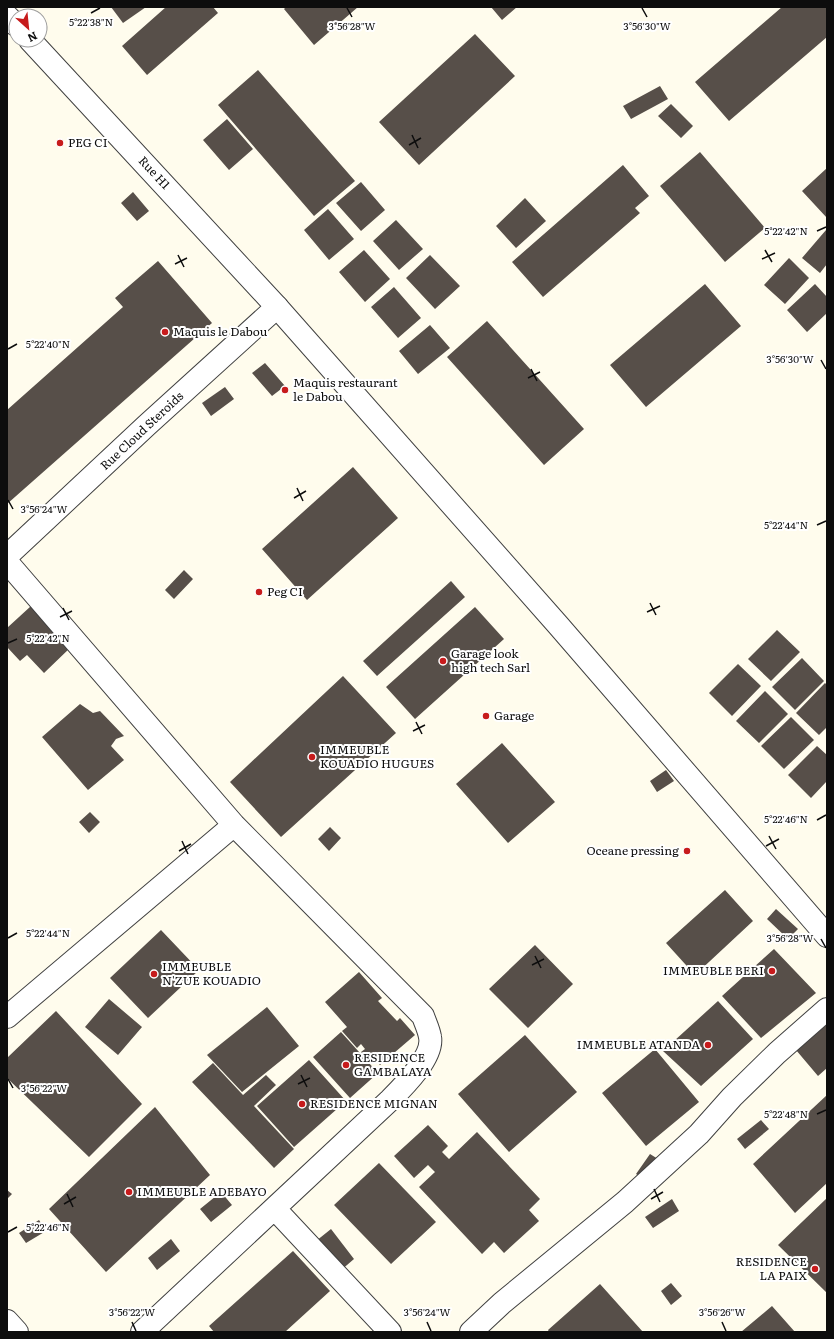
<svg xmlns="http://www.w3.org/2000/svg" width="834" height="1339" font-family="Literata,serif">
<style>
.building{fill:#574f49}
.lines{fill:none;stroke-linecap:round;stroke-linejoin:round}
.minor-casing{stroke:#404040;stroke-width:24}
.tertiary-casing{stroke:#404040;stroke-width:24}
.minor{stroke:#fff;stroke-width:22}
.tertiary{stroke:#fff;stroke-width:22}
.ticks{fill:none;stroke:#0d0d0d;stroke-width:1.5}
.poi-dot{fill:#c71b1c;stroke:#fff;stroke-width:1.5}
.labels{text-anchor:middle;stroke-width:4;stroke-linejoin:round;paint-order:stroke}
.poi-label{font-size:12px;fill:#0d0d0d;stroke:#fff;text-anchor:start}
.street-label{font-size:12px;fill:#0d0d0d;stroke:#fff}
.ticks-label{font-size:10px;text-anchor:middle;fill:#0d0d0d;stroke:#fff;stroke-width:4;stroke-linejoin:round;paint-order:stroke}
</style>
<rect width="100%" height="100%" fill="#fffced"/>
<!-- building -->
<path class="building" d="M111 7H146L123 23Z
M166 7H213L218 13 147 75 122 46Z
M286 7H358L314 45 284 9Z
M491 7H517L502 20Z
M782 7H827V37L729 121 695 82Z
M475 34 515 76 419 165 379 122Z
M258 70 355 181 314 216 218 105Z
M660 86 668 99 631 119 623 106Z
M671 104 693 126 681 138 658 116Z
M227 119 253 149 229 170 203 140Z
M700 152 765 228 725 262 660 186Z
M623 165 649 196 635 208 640 213 543 297 512 262Z
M827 168V218L802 191Z
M361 182 385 210 361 231 336 203Z
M133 192 149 211 137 221 121 203Z
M525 198 546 221 516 248 496 226Z
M328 209 354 239 329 260 304 230Z
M396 220 423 249 399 270 373 241Z
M826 230 827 231V264L820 273 802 258Z
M364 250 390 279 365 302 339 272Z
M430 255 460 286 435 309 406 278Z
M789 258 809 278 785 304 764 285Z
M158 261 212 323 7 504V410L123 307 115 298Z
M705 284 741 326 646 407 610 365Z
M815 284 827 297V313L807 332 787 310Z
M394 287 421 318 398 338 371 307Z
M487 321 584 429 544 465 447 357Z
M430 325 450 348 418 374 399 351Z
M265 363 285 386 272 396 252 373Z
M225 387 234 399 211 416 202 403Z
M353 467 398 518 307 600 262 549Z
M184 570 193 579 174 599 165 590Z
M451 581 465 597 377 676 363 661Z
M31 606 71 647 44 673 27 655 20 661 7 647V628Z
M475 607 504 639 415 719 386 687Z
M777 630 800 652 771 681 748 659Z
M802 658 824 681 795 710 772 687Z
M738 664 761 686 732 716 709 693Z
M343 676 396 733 281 837 230 782Z
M825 683 827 685V727L819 735 796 713Z
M765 691 788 714 759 743 736 721Z
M80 704 93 713 100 711 124 736 116 739 111 746 124 760 88 790 42 737Z
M791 717 814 740 784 769 761 746Z
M502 743 555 802 508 843 456 784Z
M817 746 827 755V781L811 798 788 775Z
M666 770 674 781 657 792 650 781Z
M90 812 100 822 89 833 79 822Z
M330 827 341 838 329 851 318 839Z
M725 890 753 921 695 975 666 943Z
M776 909 798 929 788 939 767 919Z
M161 930 199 970 148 1018 110 978Z
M535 945 573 984 528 1028 489 989Z
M774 949 816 993 761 1038 722 996Z
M359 972 382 998 378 1001 397 1021 400 1018 415 1035 380 1065 376 1061 372 1064 361 1052 365 1049 361 1044 357 1048 342 1031 347 1027 325 1002Z
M109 999 142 1027 118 1055 85 1027Z
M718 1001 753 1039 701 1086 663 1051Z
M267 1007 299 1046 242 1092 207 1055Z
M56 1011 142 1104 89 1157 7 1078V1058Z
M827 1019V1068L818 1076 796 1050Z
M341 1032 378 1073 350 1098 313 1057Z
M525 1035 577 1092 509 1152 458 1094Z
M655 1049 699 1102 646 1146 602 1093Z
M309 1060 346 1101 294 1147 257 1106Z
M213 1063 243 1095 266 1075 276 1085 254 1106 294 1149 274 1168 192 1082Z
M827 1095V1183L795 1213 753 1164Z
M155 1107 210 1175 106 1272 49 1209Z
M761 1120 769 1129 745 1149 737 1139Z
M428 1125 448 1146 442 1152 449 1159 477 1132 540 1199 529 1210 539 1221 504 1253 494 1242 482 1254 419 1187 435 1172 428 1165 414 1178 394 1156Z
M650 1154 658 1159 644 1179 636 1174Z
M379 1163 436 1222 391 1264 334 1205Z
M7 1190 12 1194 7 1199Z
M221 1192 232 1205 211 1222 200 1209Z
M827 1198V1293L778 1245Z
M672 1199 679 1211 653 1228 645 1217Z
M39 1220 46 1231 26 1243 19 1233Z
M331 1229 354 1259 340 1271 316 1241Z
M171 1239 180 1251 157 1270 148 1258Z
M293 1251 330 1291 285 1332H214L209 1326Z
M671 1283 682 1296 671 1305 661 1291Z
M600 1284 643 1332H549L548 1330Z
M772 1306 795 1332H741Z"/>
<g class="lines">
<defs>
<path id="minor" d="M7 556 147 425 277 307 558 625 827 936
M7 562 234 825 423 1016C425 1022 429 1030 430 1037 434 1057 402 1088 389 1101L142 1332
M7 1017 234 825
M275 1209 390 1332
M7 1321 17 1332
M471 1332 502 1303 625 1202 699 1134 732 1097 777 1053 827 1009"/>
<path id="tertiary" d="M7 16 16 25
M30 40 277 307"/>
</defs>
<!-- minor casing -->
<use href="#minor" class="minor-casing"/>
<!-- tertiary casing -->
<use href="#tertiary" class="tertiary-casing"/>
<!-- minor -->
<use href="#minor" class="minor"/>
<!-- tertiary -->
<use href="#tertiary" class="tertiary"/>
</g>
<!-- ticks -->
<path class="ticks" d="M347 8 352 17M642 8 647 17M91 13 100 8M412 135 418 148M409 145 421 138M817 231 826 227M765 250 772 262M178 255 184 267M762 259 775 253M175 264 187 258M8 349 17 344M821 360 826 369M531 369 537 381M528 378 540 372M297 488 303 501M294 498 306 491M8 500 13 509M817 525 826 521M650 603 656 615M63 608 69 620M647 612 660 606M60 617 72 611M8 643 17 639M416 722 422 734M413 731 425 725M817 820 826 815M769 836 776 849M182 841 188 854M766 846 779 839M179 851 191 844M8 938 17 933M821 939 826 948M535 956 541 968M532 965 544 959M301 1075 307 1087M8 1079 13 1088M298 1084 310 1078M817 1114 826 1110M654 1189 660 1202M67 1194 73 1207M651 1199 663 1192M64 1204 76 1197M8 1232 17 1227M132 1322 136 1331M427 1322 431 1331M722 1322 726 1331"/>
<!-- markers -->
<g class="poi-dot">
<circle cx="60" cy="143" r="4"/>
<circle cx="165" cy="332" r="4"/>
<circle cx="285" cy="390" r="4"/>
<circle cx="259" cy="592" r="4"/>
<circle cx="443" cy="661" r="4"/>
<circle cx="486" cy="716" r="4"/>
<circle cx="312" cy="757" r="4"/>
<circle cx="687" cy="851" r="4"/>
<circle cx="772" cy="971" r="4"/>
<circle cx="154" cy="974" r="4"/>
<circle cx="708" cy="1045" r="4"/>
<circle cx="346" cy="1065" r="4"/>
<circle cx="302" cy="1104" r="4"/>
<circle cx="129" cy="1192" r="4"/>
<circle cx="815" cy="1269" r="4"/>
</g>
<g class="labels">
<!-- poi labels -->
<g class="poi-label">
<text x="68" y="147">PEG CI</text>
<text x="173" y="336">Maquis le Dabou</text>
<text x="293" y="387">Maquis restaurant<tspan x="293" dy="14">le Dabou</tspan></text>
<text x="267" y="596">Peg CI</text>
<text x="451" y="658">Garage look<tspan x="451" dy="14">high tech Sarl</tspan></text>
<text x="494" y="720">Garage</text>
<text x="320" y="754">IMMEUBLE<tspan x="320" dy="14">KOUADIO HUGUES</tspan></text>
<text x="679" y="855" text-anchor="end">Oceane pressing</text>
<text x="162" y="971">IMMEUBLE<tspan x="162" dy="14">N'ZUE KOUADIO</tspan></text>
<text x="764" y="975" text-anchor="end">IMMEUBLE BERI</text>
<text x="700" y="1049" text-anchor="end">IMMEUBLE ATANDA</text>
<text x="354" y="1062">RESIDENCE<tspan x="354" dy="14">GAMBALAYA</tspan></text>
<text x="310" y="1108">RESIDENCE MIGNAN</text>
<text x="137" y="1196">IMMEUBLE ADEBAYO</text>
<text x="807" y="1266" text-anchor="end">RESIDENCE<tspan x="807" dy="14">LA PAIX</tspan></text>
</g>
<!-- street labels -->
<g class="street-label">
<text transform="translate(154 173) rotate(47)" y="4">Rue H1</text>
<text transform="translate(142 431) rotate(-43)" y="4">Rue Cloud Steroids</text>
</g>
</g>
<g class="ticks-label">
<text x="91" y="26">5°22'38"N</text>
<text x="352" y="30">3°56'28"W</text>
<text x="647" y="30">3°56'30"W</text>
<text x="786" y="235">5°22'42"N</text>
<text x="48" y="348">5°22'40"N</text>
<text x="790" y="363">3°56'30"W</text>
<text x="44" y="513">3°56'24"W</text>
<text x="786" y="529">5°22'44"N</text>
<text x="48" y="642">5°22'42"N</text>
<text x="786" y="823">5°22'46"N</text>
<text x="48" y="937">5°22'44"N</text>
<text x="790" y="942">3°56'28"W</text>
<text x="44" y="1092">3°56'22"W</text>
<text x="786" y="1118">5°22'48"N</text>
<text x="48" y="1231">5°22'46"N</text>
<text x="132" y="1316">3°56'22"W</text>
<text x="427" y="1316">3°56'24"W</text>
<text x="722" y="1316">3°56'26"W</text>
</g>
<!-- border -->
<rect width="834" height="1339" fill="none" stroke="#0d0d0d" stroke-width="16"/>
<!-- north arrow -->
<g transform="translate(28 28) rotate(153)"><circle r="19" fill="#ffffff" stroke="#9e9e9e"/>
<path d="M0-3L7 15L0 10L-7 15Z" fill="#c71b1c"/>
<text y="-6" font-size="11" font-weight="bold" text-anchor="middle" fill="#0d0d0d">N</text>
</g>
</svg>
